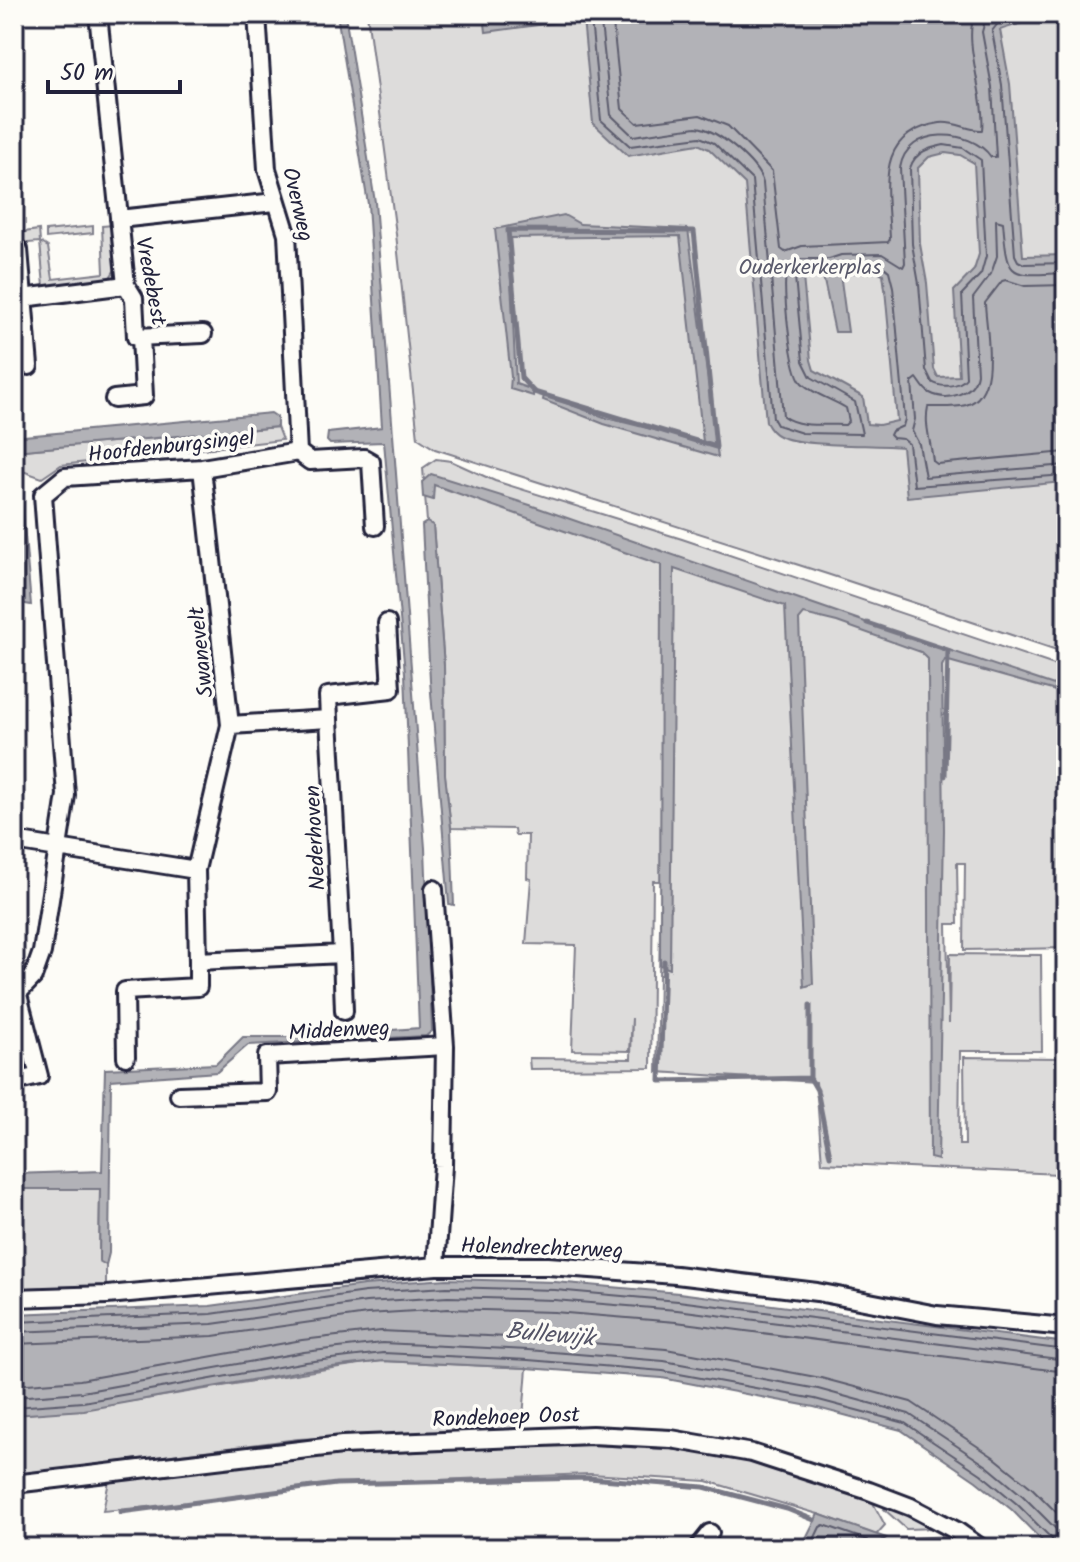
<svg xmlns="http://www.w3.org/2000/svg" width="1080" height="1562" font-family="Kalam,sans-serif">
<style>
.green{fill:#dddcdb;stroke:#807f8b;stroke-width:2}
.water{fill:#b2b2b7;stroke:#787885;stroke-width:2;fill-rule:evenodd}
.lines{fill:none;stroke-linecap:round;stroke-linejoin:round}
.shore{stroke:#5c5c6d;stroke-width:2}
.stream{stroke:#787885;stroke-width:5}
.street-casing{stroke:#22223b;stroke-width:22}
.street{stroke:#fdfcf7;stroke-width:16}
.labels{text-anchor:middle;stroke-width:7;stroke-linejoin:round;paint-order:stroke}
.street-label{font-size:22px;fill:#22223b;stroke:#fdfcf7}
.park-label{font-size:22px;fill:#5a5a6b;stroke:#fdfcf7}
.water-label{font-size:24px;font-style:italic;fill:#545466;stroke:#fdfcf7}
</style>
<rect width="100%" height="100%" fill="#fdfcf7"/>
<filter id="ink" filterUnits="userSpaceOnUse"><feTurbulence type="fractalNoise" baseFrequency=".0125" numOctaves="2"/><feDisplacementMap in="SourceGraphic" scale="16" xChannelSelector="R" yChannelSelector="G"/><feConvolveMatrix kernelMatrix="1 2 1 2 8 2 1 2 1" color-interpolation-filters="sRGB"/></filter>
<g filter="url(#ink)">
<!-- green -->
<path class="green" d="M367 14H1066V653L827 574 435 449 418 438 396 234Z
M113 225 116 268 107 282 31 289 44 286 40 242 16 244 17 233 39 230 40 242 48 247 53 279 104 273 102 226Z
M93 226V233L46 238V231Z
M277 427 282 440 61 465 42 478 14 468V451Z
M436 459 451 461 495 481 682 539 1066 669V948L964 950 965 863H957L958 924H947L949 1023 950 954 1041 955 1042 1051H960L959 1145H965L964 1057 1063 1058V1149H1058V1174L822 1163 816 1082 657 1072 661 881H653L651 1068 530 1069 529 1058 631 1059 632 1018 630 1051 572 1050 576 945 526 944 531 879 527 878 528 835H515L514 829 451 828 445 776 444 666 433 526 427 522 423 468Z
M14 1189H100L99 1260 106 1265V1290L14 1292Z
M383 1361 527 1368 522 1430 298 1439 14 1475V1415C138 1406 260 1376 383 1361Z
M578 1444 695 1451 748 1460 860 1497 873 1503 885 1525 876 1535 818 1514 707 1481 590 1474 336 1484 186 1504 103 1511 109 1481 255 1460 428 1448Z
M886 1506 937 1526V1528L906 1529 884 1509Z
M949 1536 968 1548H917L907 1545 912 1538Z"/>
<!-- water -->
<path class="water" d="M337 14H345L375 202 425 848 432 1031 426 1036 248 1045 217 1072 111 1080 109 1253 106 1265 99 1261 100 1189H14V1174L102 1171 105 1069 216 1064 243 1037H293L419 1028 405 673 384 442 330 444 327 441 328 433 382 427 368 204Z
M484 14H1066V89L1061 26C1047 12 1017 25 1000 30L1010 84 1023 256 1066 255V499L1063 482 907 497 902 447C872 444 802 447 779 436 772 433 769 428 766 422L745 184 709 149 698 144 628 156 593 123 583 19 486 32ZM945 153 960 155 974 163 979 254 974 270 954 291 959 376 938 377 934 369 927 283 920 244 918 168 929 157ZM879 272 883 274 885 289 897 421 879 425 867 424 863 397 814 370 811 360 803 277 823 276 835 332H848L840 273Z
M564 215 580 224 688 229 718 457 604 424 543 400 544 395 607 418 703 442 680 236 509 238 516 384 533 390V396L510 389 511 377 495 229Z
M271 413 277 417V427L14 451V437Z
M431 474 530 505 871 624 1066 689V697L1059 692 945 660 942 666 944 830 938 1160 930 1158 928 659 921 652 837 622 804 614 799 620 813 984 804 987 785 606 674 569 670 969 660 965 661 565 434 485 433 500 423 497 422 482Z
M20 479 31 605 14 602V480Z
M427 522 433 525 444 666 445 774 451 828 454 905 449 904 430 681 422 525Z
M447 1279 555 1282 679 1293 1066 1343V1548H1049L1012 1510 976 1481 901 1430 814 1407 662 1378 527 1368 383 1361 307 1370 84 1410 14 1415V1314L210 1306 364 1285Z
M818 1514 886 1538C866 1556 826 1548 801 1548Z"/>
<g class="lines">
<!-- shore -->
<path class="shore" d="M588 14 591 20 601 120 630 146 700 137 714 143 752 180 773 418 777 425 802 433 862 434 855 402 811 377 803 361 795 277 803 269 823 268 831 271C843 261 877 259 889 271L893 287 905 419 903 426 892 431 890 435 893 438 903 439 909 444 914 486 1066 475
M600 14 611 115 633 136 696 127C716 128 758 163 763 183L783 416C798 428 826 424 845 425L849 421 846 408C833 400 813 394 802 383 790 371 783 290 786 272L791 264 799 259H829L841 255 882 254 903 267 905 263 900 168C907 125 971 128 991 157H996L992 87 982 32 985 21 992 14
M612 14 622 109 637 123 700 115 728 126 772 171 781 249 785 252 802 246 888 242 890 239C888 189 873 133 940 123 955 121 970 131 982 130 986 97 962 40 975 14
M1032 14 999 22 992 31 1002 85 1015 255 1018 261 1024 264 1066 263
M944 145 963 148 981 160 986 256 981 274 962 294 966 378C959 387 941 388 932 382L926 370 919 284 912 244 910 168C915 152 929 148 944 145Z
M1066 273C1009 275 1008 282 1003 222L996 220 997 256 991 274 973 298 977 374C974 394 947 402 930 393 924 390 921 383 917 378L912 382 915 419 912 431 919 444 925 477 1066 465
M1066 285 1025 286 1006 280 1002 281 985 303C986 331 1001 395 966 405 954 408 940 407 928 407 924 425 931 442 933 461L937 464 1066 452
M14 507 21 590 19 594H14
M14 1322 211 1314 365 1292 447 1287 555 1290 678 1301 1066 1350
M14 1332 212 1324 366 1302 448 1297 554 1300 677 1310 1066 1360
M14 1344 213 1336 367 1314 448 1309 554 1312 676 1322 1066 1372
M14 1385 80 1380 302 1340 381 1331 529 1338 666 1349 821 1378 911 1402 995 1458 1032 1488 1066 1522
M14 1397 82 1392 304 1352 382 1343 528 1350 664 1361 818 1389 909 1414 987 1466 1023 1496 1061 1534 1064 1548
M14 1407 83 1402 306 1362 383 1353 528 1360 663 1371 815 1399 905 1423 981 1474 1017 1504 1052 1539 1054 1548
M810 1548 820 1527 824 1525 867 1540 869 1548"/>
<!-- stream -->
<path class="stream" d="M508 230 694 231 716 447 534 392 521 378Z
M867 623 948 650 945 776
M664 961 660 1081 810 1078
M810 1005V1078L817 1090 830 1156
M121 1512 336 1484 588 1478 704 1487 787 1509 814 1520"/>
<defs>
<path id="street" d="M98 14 126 285 134 298 136 337 203 334
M257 14 267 169 287 234 298 452
M119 219 275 202
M19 250 29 366
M23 298 126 285
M114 399 144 396 141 337
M202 468 230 725 329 719 328 696 391 689 387 623
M14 841 196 870 198 961 342 954 329 719
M196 870 230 725
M434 889 445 1046 443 1166 436 1266
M342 954 344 1011
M14 997 33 977 42 952 66 795 43 495 65 477 202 468 298 452 310 461 364 458 371 462 375 526
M126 1057 125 991 198 987V961
M14 1082 39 1076 18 995
M179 1095 268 1092 267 1056 445 1046
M14 1298 107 1295 436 1266H548L676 1275 817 1292 937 1315 1066 1327
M14 1484 342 1445 592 1435 671 1439 752 1453 869 1491 911 1507 957 1531 981 1548
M698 1548 710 1533"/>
</defs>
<!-- street casing -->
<use href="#street" class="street-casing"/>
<!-- street -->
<use href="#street" class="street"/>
</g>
</g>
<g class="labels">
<!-- street labels -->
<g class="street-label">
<text transform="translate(299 204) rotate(77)" y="8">Overweg</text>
<text transform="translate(152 281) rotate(79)" y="8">Vredebest</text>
<text transform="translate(171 445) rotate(-6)" y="8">Hoofdenburgsingel</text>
<text transform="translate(200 652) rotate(-96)" y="8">Swanevelt</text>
<text transform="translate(314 838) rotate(-93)" y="8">Nederhoven</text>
<text transform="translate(339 1029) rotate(-3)" y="8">Middenweg</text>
<text transform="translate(542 1247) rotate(2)" y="8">Holendrechterweg</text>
<text transform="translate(506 1416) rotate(-2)" y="8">Rondehoep Oost</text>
</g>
<!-- park labels -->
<g class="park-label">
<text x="810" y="274">Ouderkerkerplas</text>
</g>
<!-- water labels -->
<g class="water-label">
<text transform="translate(550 1334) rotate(5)" y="8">Bullewijk</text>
</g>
</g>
<!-- margin -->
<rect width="1080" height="1562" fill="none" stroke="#fdfcf7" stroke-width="48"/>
<rect x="24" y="24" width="1032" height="1514" fill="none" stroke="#22223b" stroke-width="3" filter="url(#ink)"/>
<!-- scale -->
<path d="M48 80v12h132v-12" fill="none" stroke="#22223b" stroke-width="4"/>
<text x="60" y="80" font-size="24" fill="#22223b" stroke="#fdfcf7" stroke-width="6" paint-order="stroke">50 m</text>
</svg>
